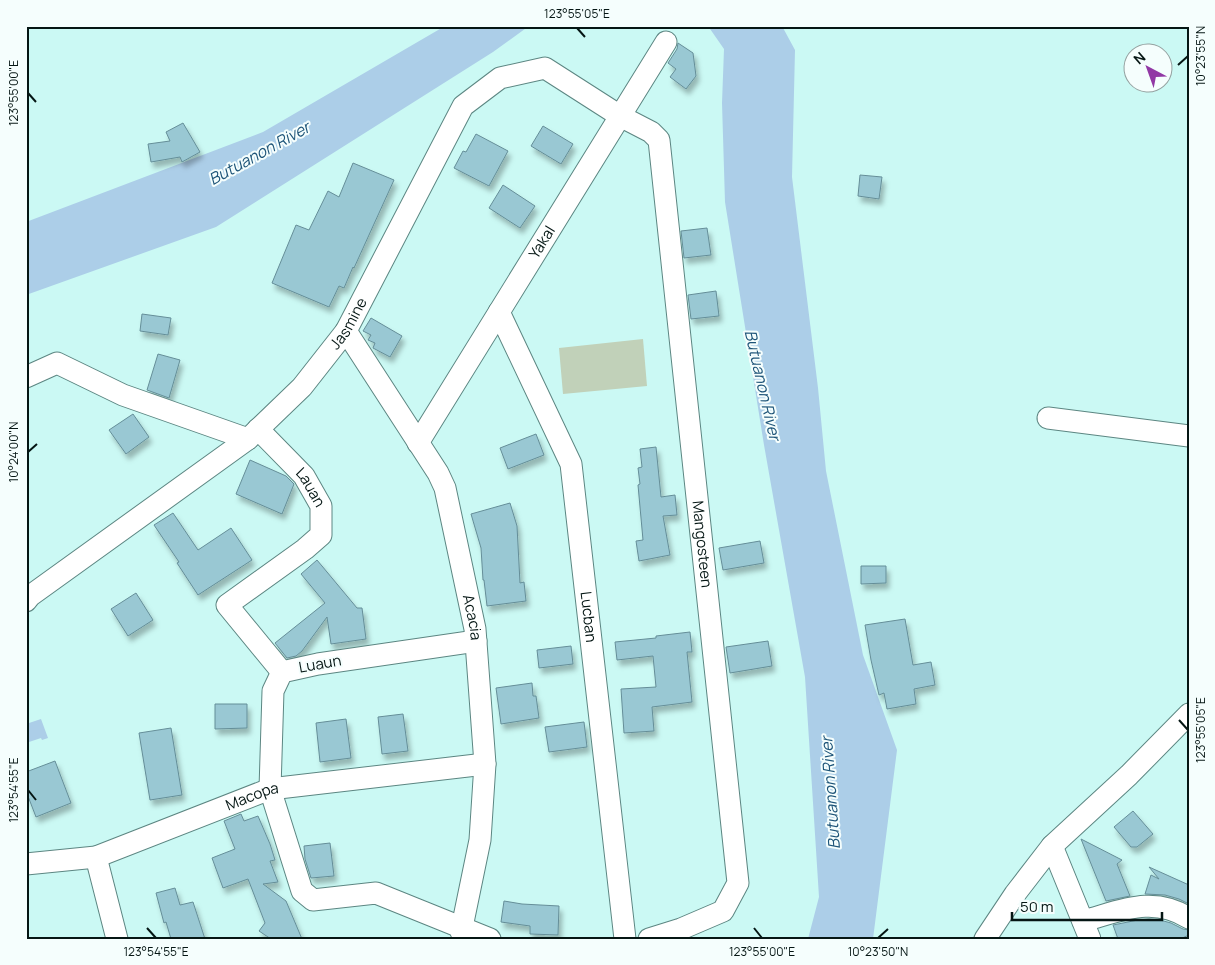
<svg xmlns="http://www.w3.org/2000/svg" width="1215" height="965" font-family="Manrope,sans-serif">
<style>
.green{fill:#c1d1b9}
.water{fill:#accee8}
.building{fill:#99c8d3;stroke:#658e98;filter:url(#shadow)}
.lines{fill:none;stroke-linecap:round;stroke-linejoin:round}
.minor-casing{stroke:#5c8682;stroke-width:23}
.minor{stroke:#fff;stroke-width:21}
.ticks{fill:none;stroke:#051614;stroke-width:2}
.labels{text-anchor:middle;stroke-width:4;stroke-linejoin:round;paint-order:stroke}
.street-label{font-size:15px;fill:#051614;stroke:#f5fefd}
.water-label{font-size:16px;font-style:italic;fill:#1d5478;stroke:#f5fefd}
.neatline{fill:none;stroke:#051614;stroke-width:2}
.ticks-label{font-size:12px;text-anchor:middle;fill:#051614}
</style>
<defs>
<filter id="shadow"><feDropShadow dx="3" dy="5.5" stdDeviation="2.5" flood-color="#0004"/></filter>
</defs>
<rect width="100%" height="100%" fill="#cbf9f4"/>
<!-- green -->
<path class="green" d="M643 339 647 386 563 394 559 348Z"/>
<!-- water -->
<path class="water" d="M445 26H529L493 52 216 227 26 295V222L263 132Z
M708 26H782L795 50 792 177 818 388 826 471 863 655 897 750 873 939H808L819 897 805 677 764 445 725 202 722 103 724 49Z
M41 719 48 738 42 740 41 738 26 743V724Z"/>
<!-- building -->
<path class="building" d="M678 43 693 53 696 76 686 89 670 77 676 69 668 63 677 49Z
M183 123 200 152 182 162 180 157 151 162 148 144 170 141 166 132Z
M543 126 573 144 561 164 531 146Z
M476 134 508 151 489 186 454 168 463 151 466 152Z
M353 163 394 180 354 268 353 267 344 288 339 286 329 307 272 283 296 225 309 230 328 191 339 197Z
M860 175 882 177 879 199 858 196Z
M503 185 535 206 520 228 489 208Z
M707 228 711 255 684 258 681 231Z
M716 291 719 316 691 319 688 295Z
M142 314 171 318 168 335 140 331Z
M371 318 402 336 390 357 373 348 375 343 368 340 371 335 363 331Z
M158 354 180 360 169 398 147 390Z
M133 414 149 437 126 454 109 430Z
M536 434 544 455 508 469 500 448Z
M656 447 661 497 675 495 677 515 663 516 670 555 639 561 636 541 643 540 638 485 640 484 638 468 642 467 640 449Z
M250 460 286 476 294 484 282 514 236 494Z
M510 503 517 526 520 583 524 582 526 601 487 606 484 580H483L481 548 471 514Z
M173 513 198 550 231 528 252 560 198 595 177 563 179 562 154 525Z
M760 541 764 563 723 570 719 548Z
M317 560 357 608H362L366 639 331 644 327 617 302 651 296 656 287 658 275 643 325 603 301 574Z
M861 566H886V583L861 584Z
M136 593 153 620 128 636 111 609Z
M905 619 913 665 931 662 935 685 914 689 916 704 887 709 884 693 879 695 871 660 865 625Z
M690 632 692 652H687L692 702 652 707 654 731 624 733 621 689 656 687 653 656 617 660 615 642 656 638V636Z
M768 641 772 666 730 673 726 647Z
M571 646 573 664 539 668 537 650Z
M532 683 533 696H536L539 718 501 724 496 688Z
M215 704H247V728L215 729Z
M403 714 408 751 382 754 378 717Z
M346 719 351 758 320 762 316 723Z
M584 722 587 747 549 752 545 727Z
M171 728 182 795 150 800 139 733Z
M55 761 71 803 36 817 26 791V772Z
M1133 811 1153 834 1137 847H1131L1114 827Z
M241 814 244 821 258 816 270 844 275 860 270 861 278 882 263 884 286 901 302 939H271L259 931 265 923 248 879 223 888 212 858 235 849 224 821Z
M1081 839 1122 860 1117 864 1130 896 1106 901Z
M330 843 334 876 311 878 305 859 304 846Z
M1149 867 1189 885V904L1179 899 1165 895 1145 894 1151 875 1159 879Z
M175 888 180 905 193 902 205 939H171L166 922 164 923 156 893Z
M504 901 522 904 559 906 558 935 530 934V926L501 922Z
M1149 919 1160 920 1171 923 1183 929 1189 930V935L1180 939H1118L1113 925 1138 920Z"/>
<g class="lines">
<defs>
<g id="minor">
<path id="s1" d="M499 312 571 464 625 939"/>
<path id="s2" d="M346 331 438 473 445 488 475 629 485 764 480 840 461 932"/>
<path d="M26 377 57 363 123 395 248 439"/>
<path d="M1048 418 1189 436"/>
<path id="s3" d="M258 429 304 476 321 506V535L305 549 227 605 282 672"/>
<path id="s4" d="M418 443 666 42"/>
<path id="s5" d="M26 601 30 596 248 439 302 387 346 331 463 106 500 78 545 68 620 116 651 132 659 140 738 883 723 911 681 929 649 939"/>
<path d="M476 641 318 664 282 672 273 691 270 789 302 891 313 900 376 893 490 939"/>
<path d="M1052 846 1090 939"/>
<path d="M96 857 117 939"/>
<path id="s6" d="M26 864 96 857 270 789 485 764"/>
<path d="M1083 921C1121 911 1152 895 1189 918"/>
<path d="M985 939 1015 894 1052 846 1129 775 1189 714"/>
</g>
</defs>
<!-- minor casing -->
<use href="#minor" class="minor-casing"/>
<!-- minor -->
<use href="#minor" class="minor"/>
</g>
<!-- ticks -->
<path class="ticks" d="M577 28 585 37M1178 65 1188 56M28 93 36 102M28 452 37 444M1179 720 1188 730M28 790 36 800M147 928 156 938M754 928 762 938M878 938 888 929"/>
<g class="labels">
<!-- street labels -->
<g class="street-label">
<text dy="5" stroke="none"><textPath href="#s4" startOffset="236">Yakal</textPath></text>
<text dy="5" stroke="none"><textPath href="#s5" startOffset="429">Jasmine</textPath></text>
<text dy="5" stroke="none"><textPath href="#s3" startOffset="79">Lauan</textPath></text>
<text dy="5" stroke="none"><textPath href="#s5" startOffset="1309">Mangosteen</textPath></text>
<text dy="5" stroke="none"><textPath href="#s2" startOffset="318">Acacia</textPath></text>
<text dy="5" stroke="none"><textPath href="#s1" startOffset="322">Lucban</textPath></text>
<text transform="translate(320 664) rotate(-10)" y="5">Luaun</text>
<text dy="5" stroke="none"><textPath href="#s6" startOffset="238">Macopa</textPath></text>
</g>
<!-- water labels -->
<g class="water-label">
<text transform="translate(259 153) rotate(-29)" y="6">Butuanon River</text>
<text transform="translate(763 385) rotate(77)" y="6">Butuanon River</text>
<text transform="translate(830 793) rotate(-94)" y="6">Butuanon River</text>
</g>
</g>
<!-- border -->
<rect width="1215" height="965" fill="none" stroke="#f5fefd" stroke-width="55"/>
<!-- north arrow -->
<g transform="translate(1148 68) rotate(319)"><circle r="24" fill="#f5fefd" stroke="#95a1a0"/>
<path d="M0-4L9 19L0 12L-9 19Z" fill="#9138a5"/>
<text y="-8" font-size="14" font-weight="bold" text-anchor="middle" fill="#051614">N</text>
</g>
<!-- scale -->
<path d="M1012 912v8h150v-8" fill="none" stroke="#051614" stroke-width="2.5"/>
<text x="1020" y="912" font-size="15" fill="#051614" stroke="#f5fefd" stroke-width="4" paint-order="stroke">50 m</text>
<rect x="28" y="28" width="1160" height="910" class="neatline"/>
<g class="ticks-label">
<text x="577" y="18">123°55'05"E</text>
<text transform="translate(1201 56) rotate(-90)" y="4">10°23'55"N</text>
<text transform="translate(14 93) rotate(-90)" y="4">123°55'00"E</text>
<text transform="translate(14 452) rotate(-90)" y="4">10°24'00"N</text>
<text transform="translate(1201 730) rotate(-90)" y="4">123°55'05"E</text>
<text transform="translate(14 790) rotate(-90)" y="4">123°54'55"E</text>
<text x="156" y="956">123°54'55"E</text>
<text x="762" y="956">123°55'00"E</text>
<text x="878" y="956">10°23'50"N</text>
</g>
</svg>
